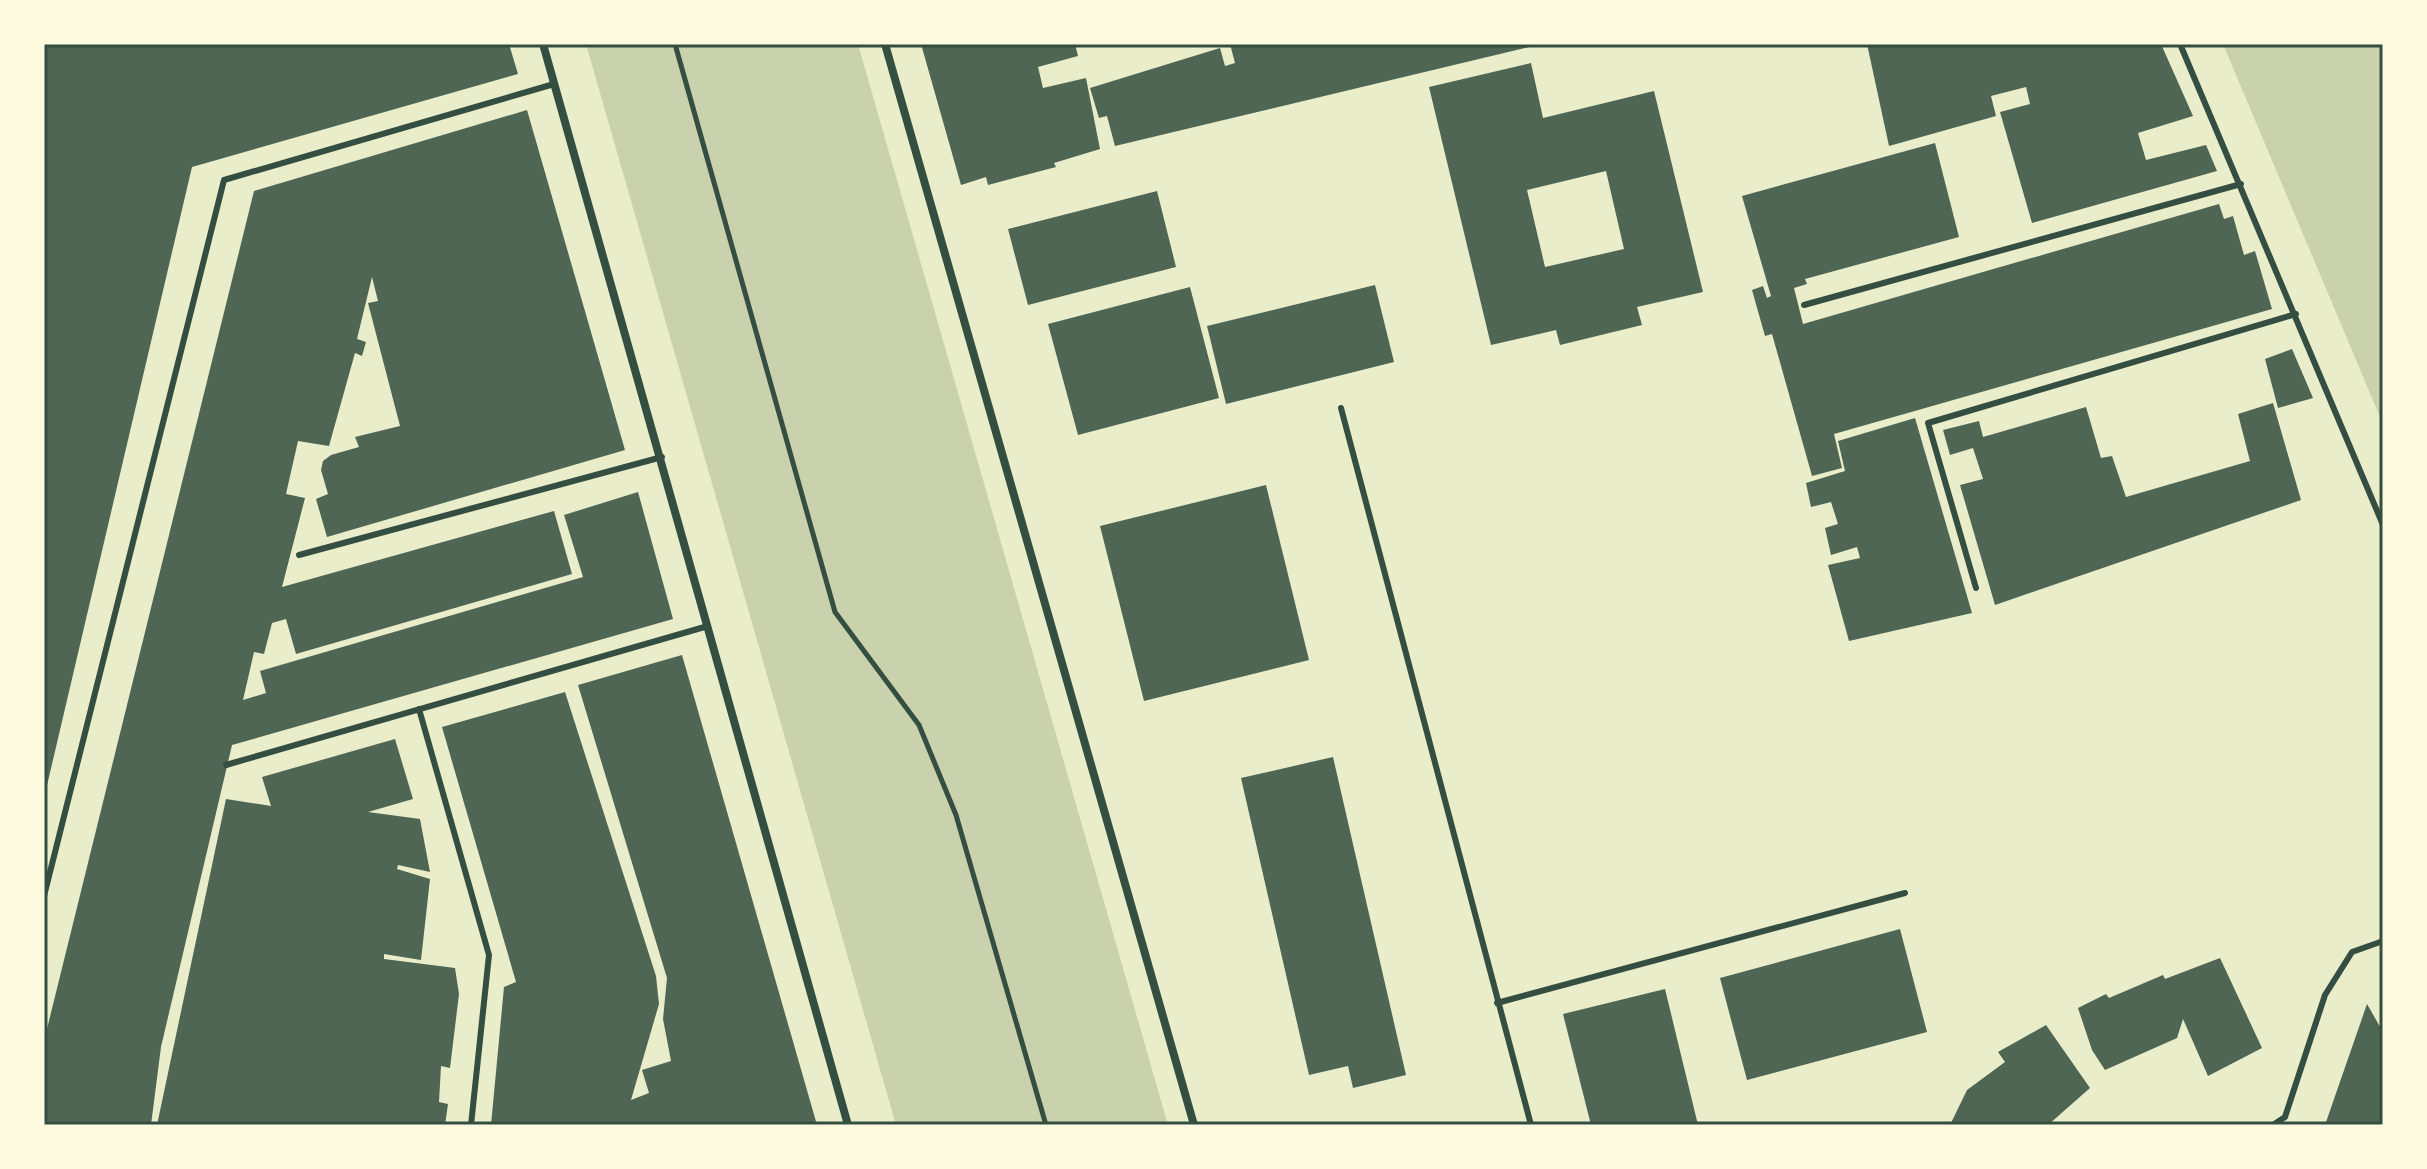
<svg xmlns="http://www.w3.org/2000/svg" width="2427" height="1169" font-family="'Times New Roman',serif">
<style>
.green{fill:#cad2ad}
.building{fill:#4f6655;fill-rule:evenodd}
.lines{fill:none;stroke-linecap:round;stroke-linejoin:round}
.path{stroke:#344e41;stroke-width:5}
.service{stroke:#344e41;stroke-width:6}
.minor{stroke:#344e41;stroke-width:8}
.neatline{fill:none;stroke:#344e41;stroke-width:3}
</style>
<rect width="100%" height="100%" fill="#e9edc9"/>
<!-- green -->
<path class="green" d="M586 44H858L1168 1125H896Z
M2223 44H2383V424Z"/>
<!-- building -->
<path class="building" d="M44 44H509L518 74 192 167 45 794Z
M921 44H1075L1078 56 1038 67 1043 88 1086 78 1100 149 1054 163 1056 167 988 185 986 177 961 185Z
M1230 44H1538V45L1115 146 1107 116 1099 118 1090 88 1220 48 1225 66 1235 63Z
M1867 44H2161L2193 116 2138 133 2146 160 2206 145 2217 171 2032 223 2000 112 2030 104 2026 87 1991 96 1996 116 1889 146Z
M1531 63 1543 118 1654 91 1703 292 1637 307 1642 325 1560 345 1556 330 1491 345 1429 87ZM1606 171 1624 249 1545 267 1527 190Z
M527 110 625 450 327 537 316 499 328 494 321 470 323 461 331 455 359 447 355 437 400 426 368 303 378 301 372 277 357 339 366 342 362 356 355 353 329 446 298 441 286 494 305 498 282 587 554 511 572 574 296 654 286 619 272 623 264 654 254 652 243 700 266 693 260 671 583 577 564 515 638 492 673 619 232 745 161 1047 151 1125H44V1041L254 191Z
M1935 143 1959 237 1805 279 1807 284 1794 288 1803 324 2219 204 2224 219 2233 216 2244 255 2255 251 2272 309 1834 434 1842 468 1812 476 1772 334 1765 336 1752 290 1763 286 1767 298 1771 296 1742 196Z
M1157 191 1176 267 1028 305 1008 229Z
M1375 285 1394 362 1226 404 1207 326Z
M1190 287 1219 398 1078 435 1048 324Z
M2292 349 2313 398 2278 408 2265 359Z
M2273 403 2301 500 1995 605 1960 485 1983 479 1973 448 1950 455 1943 430 1979 421 1983 437 2086 407 2101 458 2112 456 2126 497 2250 461 2238 414Z
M1915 418 1972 613 1849 641 1828 565 1860 558 1857 547 1831 555 1825 528 1838 524 1831 502 1811 507 1806 483 1845 471 1838 441Z
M1266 485 1309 660 1144 701 1100 526Z
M682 655 817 1125H491L504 987 516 982 442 727 565 692 656 976 659 1004 631 1100 649 1093 642 1070 671 1061 663 1019 667 978 578 685Z
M395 739 413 799 368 812 420 819 430 872 398 865 397 869 430 879 421 960 384 954V959L455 968 459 994 450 1068 441 1066 439 1102 448 1104 445 1125H157L226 799 271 806 262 777Z
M1333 757 1406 1075 1353 1088 1348 1066 1309 1075 1241 778Z
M1900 929 1927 1032 1747 1080 1720 978Z
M2220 958 2262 1048 2208 1076 2183 1019 2177 1038 2105 1070 2092 1050 2078 1008 2106 994 2109 998 2163 975 2165 979Z
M1665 989 1698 1125H1591L1563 1014Z
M2367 1004 2383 1032V1125H2325Z
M2046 1025 2090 1088 2048 1125H1950L1967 1090 2005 1062 1998 1052Z"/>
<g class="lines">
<!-- path -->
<path class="path" d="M675 44 835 612 919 725 956 815 1046 1125"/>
<!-- service -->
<path class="service" d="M2180 44 2383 525
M1804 305 2241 184
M1341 408 1531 1125
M299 555 662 457
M1976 588 1928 423 2296 314
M419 709 489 955 471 1125
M226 765 708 626
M44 896 224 180 554 84
M1497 1003 1905 893
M2273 1125 2285 1117 2325 995 2352 952 2383 941"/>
<!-- minor -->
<path class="minor" d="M543 44 848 1125
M885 44 1194 1125"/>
</g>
<!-- border -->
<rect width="2427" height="1169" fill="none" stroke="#fefae0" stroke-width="92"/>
<rect x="46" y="46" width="2335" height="1077" class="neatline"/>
</svg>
